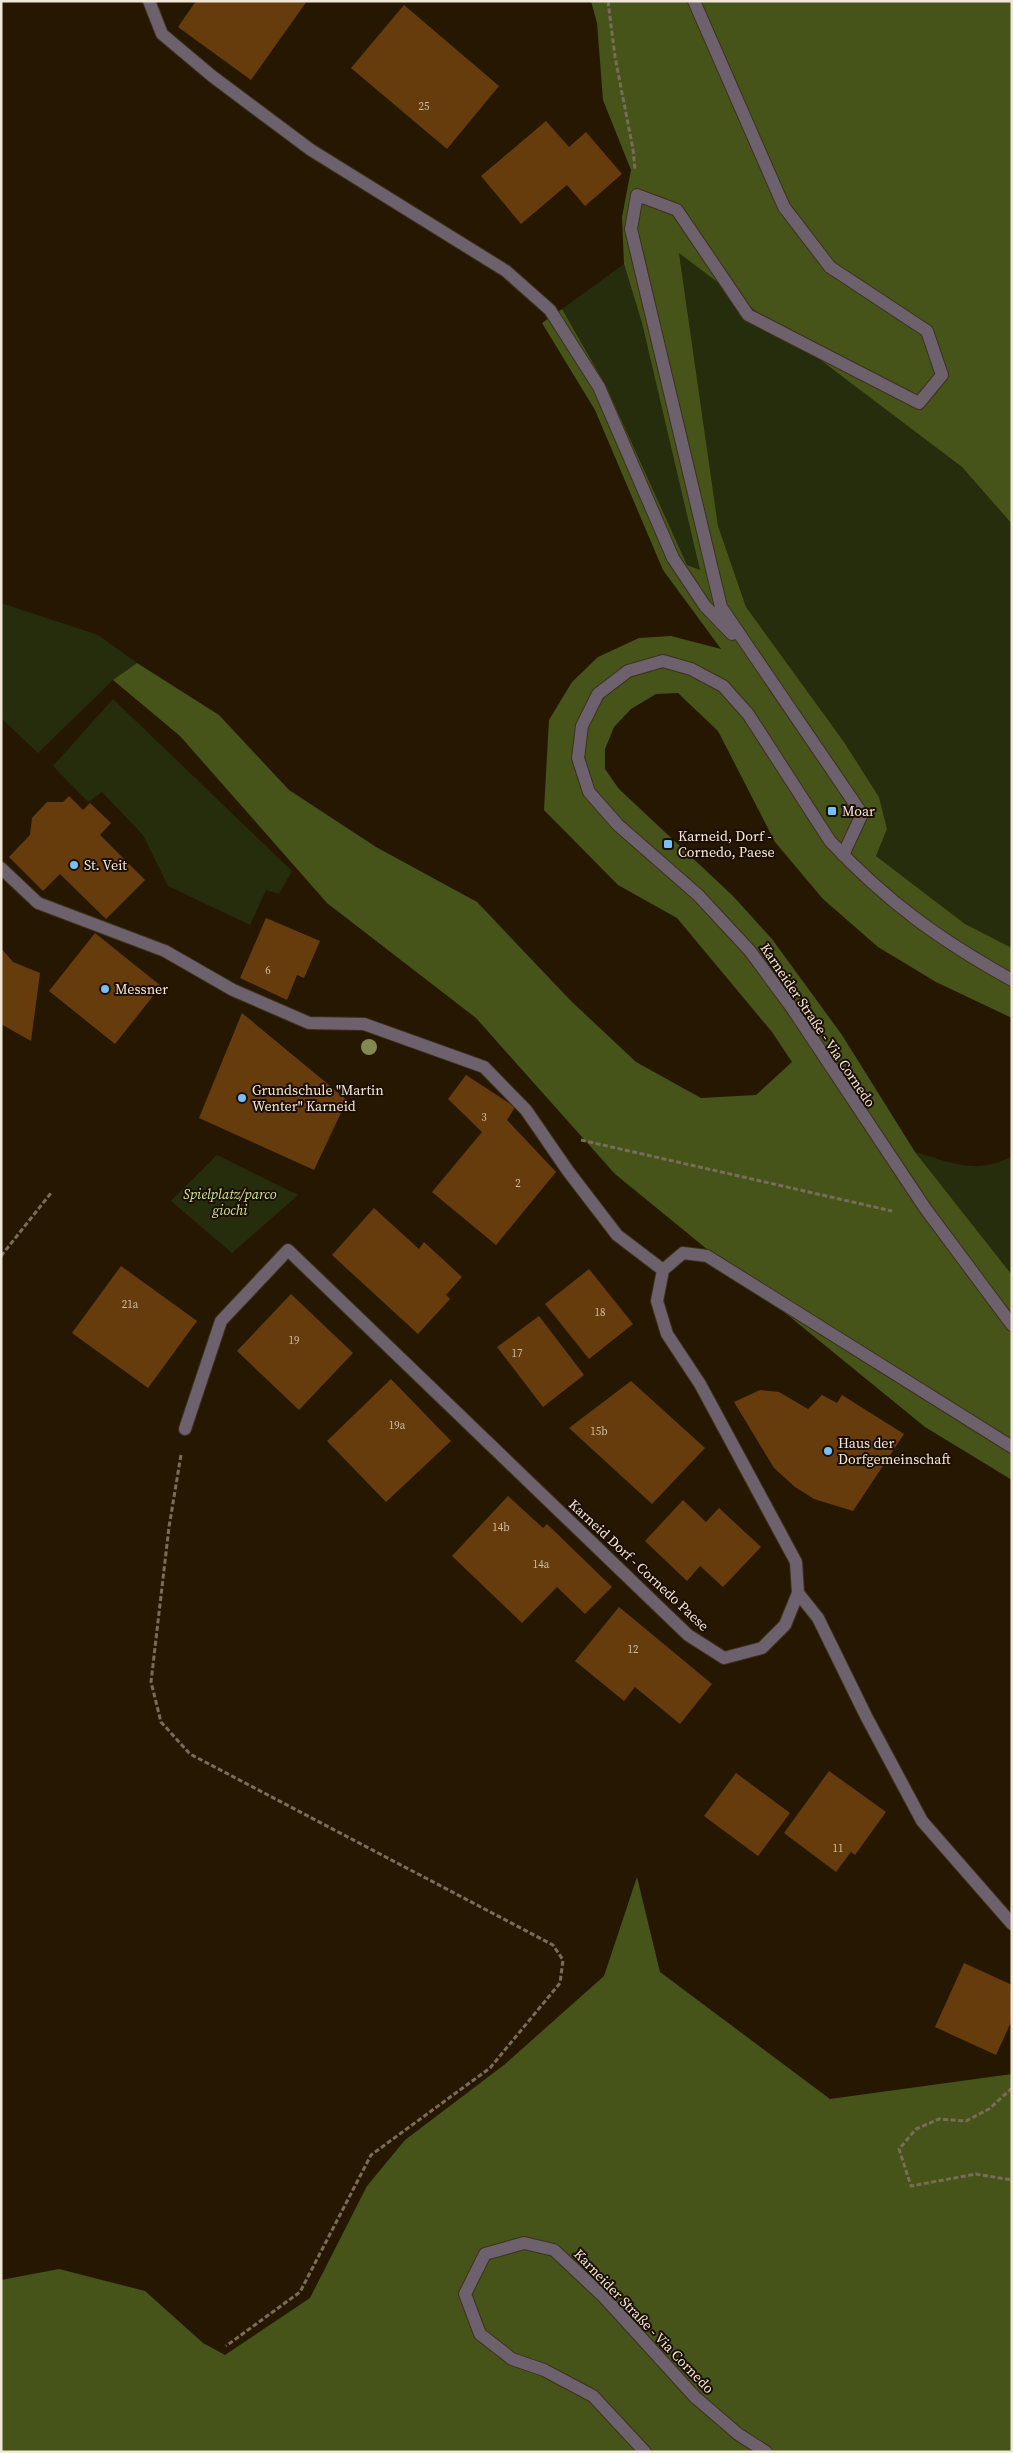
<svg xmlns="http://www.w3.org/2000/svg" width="1013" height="2453" font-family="'Source Serif 4',serif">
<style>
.green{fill:#252d0d}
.forest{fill:#46541a}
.building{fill:#673c0d}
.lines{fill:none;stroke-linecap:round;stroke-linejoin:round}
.service-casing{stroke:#3e311a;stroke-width:14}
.minor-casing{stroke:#3e311a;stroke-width:14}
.tertiary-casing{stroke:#3e311a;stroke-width:14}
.path{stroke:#796c58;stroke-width:3;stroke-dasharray:5 2.5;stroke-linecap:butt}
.service{stroke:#6c616c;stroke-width:12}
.minor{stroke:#6c616c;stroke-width:12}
.tertiary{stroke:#6c616c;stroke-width:12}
.tree{fill:#81894f}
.poi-dot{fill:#78bff7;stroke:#1c0e00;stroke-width:2}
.labels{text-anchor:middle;stroke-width:4;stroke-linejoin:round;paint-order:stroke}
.number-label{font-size:11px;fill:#cebca5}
.poi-label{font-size:14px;fill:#f1e7d8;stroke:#1c0e00;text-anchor:start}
.street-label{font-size:14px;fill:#f1e7d8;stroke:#1c0e00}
.park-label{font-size:14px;font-style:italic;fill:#cce58f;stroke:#1c0e00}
</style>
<rect width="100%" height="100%" fill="#261800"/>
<!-- green -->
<path class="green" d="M679 252 962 467 1012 524V948L965 924 876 856 887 829 879 797 844 742 746 607 718 526Z
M624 264 642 323 701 571 687 565 606 386 562 309Z
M1 603 98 635 137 663 113 680 38 753 1 718Z
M113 699 292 871 279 894 266 890 250 925 168 886 143 835 102 792 88 802 53 766Z
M915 1152C950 1162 976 1176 1012 1156V1275Z
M217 1155 298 1195 232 1253 171 1201Z"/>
<!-- forest -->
<path class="forest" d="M591 1H1012V524L962 467 679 253 718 526 746 607 844 742 879 797 887 829 876 856 965 924 1012 948V1018L936 982 878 947 823 899 775 842 718 731 678 693 656 694 631 709 614 727 605 749V769L619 789 733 896 772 939 842 1035 915 1152 1012 1275V1480L925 1427 615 1174 476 1018 327 903 180 736 113 680 137 663 219 715 289 790 376 847 477 902 571 1001 636 1062 701 1098 756 1095 792 1062 772 1032 677 918 618 885 544 810 549 720 572 682 598 657 639 638 671 636 721 649 663 570 595 410 542 323 562 309 606 386 687 565 700 570 642 323 624 264 622 217 631 170 603 100 597 23Z
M637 1877 660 1972 830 2099 1012 2074V2452H1V2280L59 2269 145 2291 203 2343 225 2355 310 2298 367 2186 405 2140 504 2065 604 1976Z"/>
<!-- building -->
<path class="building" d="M196 1H307L251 80 178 27Z
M404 5 499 86 447 149 351 68Z
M546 121 569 147 586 132 622 174 585 206 567 185 521 224 481 176Z
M69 796 83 810 90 803 111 823 100 835 145 880 106 919 60 874 43 891 9 857 30 835 32 818 47 802H63Z
M266 918 320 941 304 978 297 975 287 1000 240 978Z
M95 933 161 986 115 1044 49 991Z
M1 948 13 962 40 973 31 1041 1 1024Z
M242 1013 347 1100 314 1170 199 1118Z
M466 1075 515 1107 507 1120 556 1172 496 1245 432 1192 482 1132 448 1099Z
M374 1208 419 1249 424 1242 462 1277 446 1295 450 1299 418 1334 332 1255Z
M121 1266 197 1321 148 1388 72 1333Z
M589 1269 633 1324 589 1359 545 1304Z
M291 1294 353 1353 299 1410 237 1351Z
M539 1316 584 1375 543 1407 497 1347Z
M391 1379 451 1441 386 1502 327 1441Z
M631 1381 705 1448 652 1504 569 1428Z
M760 1390 779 1392 808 1409 822 1395 837 1403 842 1395 904 1434 853 1511 814 1499 795 1487 774 1468 734 1402Z
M508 1496 543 1528 547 1524 612 1587 585 1614 557 1587 522 1623 452 1556Z
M683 1500 706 1522 719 1508 761 1547 723 1587 700 1566 687 1581 645 1541Z
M619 1607 712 1684 680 1724 635 1687 624 1701 575 1661Z
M829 1771 886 1812 855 1855 851 1852 836 1872 784 1833Z
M736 1773 790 1813 758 1856 704 1816Z
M964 1963 1012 1985V2020L996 2055 935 2027Z"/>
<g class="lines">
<defs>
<path id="service" d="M149 1 162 34 212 76 311 150 506 271 550 310 599 387 673 558 705 606 732 634
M694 1 784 207 830 267 927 331 942 375 919 403 748 315 677 210 637 195 631 229 721 607 862 814 843 855
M798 1593 818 1618 866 1716 922 1821 1012 1924"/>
<path id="minor" d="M1 868 38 903 165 951 233 990 309 1023 364 1024 484 1067 526 1110 568 1171 617 1235 663 1270
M185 1429 221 1321 288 1250 688 1635 724 1658 762 1648 785 1625 798 1593 796 1562 700 1384 667 1334 657 1301 663 1270 683 1253 707 1256 1012 1447"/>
<path id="tertiary" d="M1012 980C940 940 887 902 830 841L748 714 723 686 691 669 663 661 628 671 598 694 582 726 578 758 589 792 618 825 698 895 750 951 792 1008 925 1208 1012 1325
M645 2452 593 2396 544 2370 512 2359 480 2334 465 2294 485 2254 524 2243 554 2250 604 2297 695 2397 738 2434 766 2452"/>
</defs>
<!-- service casing -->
<use href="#service" class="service-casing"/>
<!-- minor casing -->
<use href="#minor" class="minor-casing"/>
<!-- tertiary casing -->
<use href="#tertiary" class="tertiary-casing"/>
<!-- path -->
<path class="path" d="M608 1 615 57 633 149 635 170
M581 1140 892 1211
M1 1256 51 1193
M181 1455 169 1527 151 1682 161 1722 190 1754 553 1945 563 1960 560 1983 490 2068 371 2155 300 2292 226 2346
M1012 2088 989 2109 966 2121 939 2119 916 2129 899 2149 911 2186 976 2174 1012 2180"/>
<!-- service -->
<use href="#service" class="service"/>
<!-- minor -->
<use href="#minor" class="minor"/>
<!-- tertiary -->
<use href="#tertiary" class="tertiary"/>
</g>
<!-- trees -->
<circle class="tree" cx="369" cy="1047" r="8"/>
<!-- markers -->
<g class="poi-dot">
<rect x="827" y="806" width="10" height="10" rx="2.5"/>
<rect x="663" y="839" width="10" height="10" rx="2.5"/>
<circle cx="74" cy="865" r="5"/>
<circle cx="105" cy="989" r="5"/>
<circle cx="242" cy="1098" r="5"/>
<circle cx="828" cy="1451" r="5"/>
</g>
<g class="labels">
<!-- number labels -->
<g class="number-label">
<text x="424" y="110">25</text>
<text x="268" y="974">6</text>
<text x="484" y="1121">3</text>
<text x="518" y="1187">2</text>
<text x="130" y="1308">21a</text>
<text x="600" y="1316">18</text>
<text x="294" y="1344">19</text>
<text x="517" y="1357">17</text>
<text x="397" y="1429">19a</text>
<text x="599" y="1435">15b</text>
<text x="501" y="1531">14b</text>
<text x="541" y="1568">14a</text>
<text x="633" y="1653">12</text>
<text x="838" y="1852">11</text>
</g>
<!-- poi labels -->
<g class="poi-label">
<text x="842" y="816">Moar</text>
<text x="678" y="841">Karneid, Dorf -<tspan x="678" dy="16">Cornedo, Paese</tspan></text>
<text x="84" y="870">St. Veit</text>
<text x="115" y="994">Messner</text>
<text x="252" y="1095">Grundschule "Martin<tspan x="252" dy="16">Wenter" Karneid</tspan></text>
<text x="838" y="1448">Haus der<tspan x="838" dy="16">Dorfgemeinschaft</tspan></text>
</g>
<!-- street labels -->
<g class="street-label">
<text transform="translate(818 1025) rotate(56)" y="5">Karneider Straße - Via Cornedo</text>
<text transform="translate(639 1565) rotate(43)" y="5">Karneid Dorf - Cornedo Paese</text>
<text transform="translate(644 2321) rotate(46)" y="5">Karneider Straße - Via Cornedo</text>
</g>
<!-- park labels -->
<g class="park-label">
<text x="230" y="1199">Spielplatz/parco<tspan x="230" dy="16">giochi</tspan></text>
</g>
</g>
<!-- border -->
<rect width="1013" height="2453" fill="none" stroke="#f1e7d8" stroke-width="5"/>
</svg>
